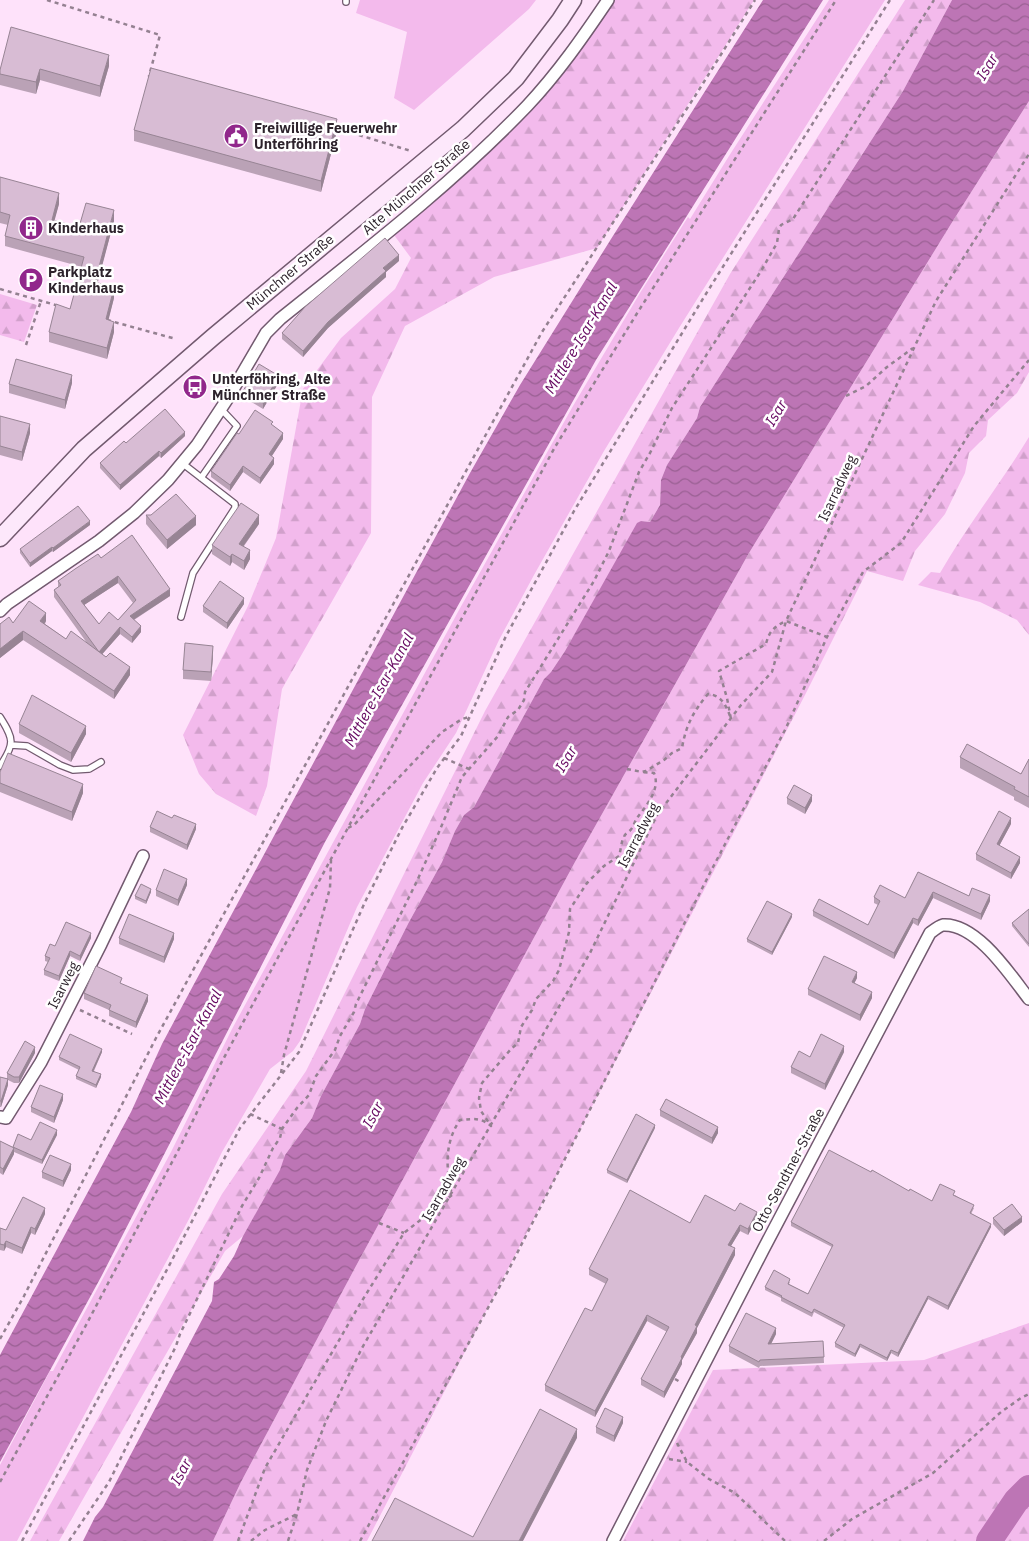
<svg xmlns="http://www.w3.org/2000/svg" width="1029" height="1541" font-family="'IBM Plex Sans',sans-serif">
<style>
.green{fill:#f3baec}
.forest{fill:url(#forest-firs)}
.water{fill:url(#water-waves)}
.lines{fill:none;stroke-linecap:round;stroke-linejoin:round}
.river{stroke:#bd75b5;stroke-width:26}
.service-casing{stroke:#725a6f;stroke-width:8}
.minor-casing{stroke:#725a6f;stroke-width:14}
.secondary-casing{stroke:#725a6f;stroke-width:19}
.path{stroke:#948191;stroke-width:2.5;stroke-dasharray:4 4;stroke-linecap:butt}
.service{stroke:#fff;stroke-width:5.5}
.minor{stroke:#fff;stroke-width:11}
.secondary{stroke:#fde8fb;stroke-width:16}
.wall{fill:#baa2b6;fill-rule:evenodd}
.shaded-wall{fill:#978494}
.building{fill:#d8bcd4;stroke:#978494;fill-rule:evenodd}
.labels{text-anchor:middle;stroke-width:5;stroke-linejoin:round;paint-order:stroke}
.poi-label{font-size:14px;font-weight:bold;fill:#2d232c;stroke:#fff;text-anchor:start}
.street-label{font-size:14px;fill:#2d232c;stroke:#fff}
.water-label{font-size:15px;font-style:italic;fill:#650760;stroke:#fff}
</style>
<defs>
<pattern id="forest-firs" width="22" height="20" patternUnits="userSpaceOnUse" patternTransform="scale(1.25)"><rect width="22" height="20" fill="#f3baec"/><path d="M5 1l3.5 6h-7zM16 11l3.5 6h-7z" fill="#d1a0cb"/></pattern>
<pattern id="water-waves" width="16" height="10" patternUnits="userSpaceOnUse" patternTransform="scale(1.25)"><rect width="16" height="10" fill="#bd75b5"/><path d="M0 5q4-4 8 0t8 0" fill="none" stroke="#9a6093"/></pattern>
</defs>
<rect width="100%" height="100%" fill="#fee2fa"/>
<!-- green -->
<path class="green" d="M360 0H536L529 9 414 110 394 98 407 32 356 13Z
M829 0H885L679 328 604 451 534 575 499 640 456 733 423 783 357 907 300 1041 293 1051 270 1069 222 1152 189 1219 17 1541H0V1465L50 1371H53L171 1152 232 1029 459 610 573 406 640 293 688 217 690 219 729 156Z"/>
<!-- forest -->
<path class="forest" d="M608 0H754L597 248 494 277 405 326 372 397 371 533 282 689 267 786 256 816 216 794 199 774 183 735 248 606 276 538 303 389 341 338 395 289 411 258 394 235 419 214 528 105Z
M905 0H952L903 91 700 407 697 418 667 465 661 480 660 505 650 522 641 521 565 651 551 672 544 679 474 807 464 815 455 831 442 862 409 922 365 1009 360 1024 321 1096 312 1118 285 1155 281 1170 243 1236 225 1251 59 1541H30L222 1194 306 1071 485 711 730 274Z
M1029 101V372L1017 393 988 420 986 436 969 453 965 473 945 514 915 551 903 581 867 571 805 695 367 1541H213L241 1482 356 1266 575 862 749 553 951 224Z
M0 294 37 305 24 342 0 335Z
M1029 437V635L1017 620 980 602 918 585 931 572 940 573C967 526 1001 483 1029 437Z
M1029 1323V1541H623L713 1370 924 1360Z"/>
<!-- water -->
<path class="water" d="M763 0H823L596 360 325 842 101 1277 0 1462V1355L131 1112 162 1044 194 984 470 473 520 385 611 239Z
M952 0H1029V101L951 224 749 553 575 862 356 1266 241 1482 213 1541H83L95 1517 103 1507 212 1301 214 1282 219 1279 234 1256 243 1236 280 1170 285 1155 312 1118 321 1096 360 1024 365 1009 409 922 442 862 455 831 464 815 474 807 544 679 551 672 565 651 637 523 641 521 650 522 660 505 661 480 667 465 697 418 700 407 903 91Z"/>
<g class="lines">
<!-- river -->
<path class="river" d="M989 1541 1016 1501 1029 1488"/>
<defs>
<path id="service" d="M346 2V0
M201 478 237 426 221 409
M181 617 193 573 235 508V504L182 463
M0 717C14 739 15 744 0 766
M11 745 27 746 60 765 73 770 89 769 101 762"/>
<path id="minor" d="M0 611 7 604 99 541 134 513 168 480 197 445 228 398 266 333 280 319C365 251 451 185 527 106 558 73 583 37 608 0
M0 1117 6 1118 41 1062 101 944 143 856
M613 1541 763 1250 930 933C934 930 939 926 943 925 977 923 1011 976 1029 999"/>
<path id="secondary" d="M0 538 84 449 213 337 463 129 516 78 560 20 573 0"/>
</defs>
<!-- service casing -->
<use href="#service" class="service-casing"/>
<!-- minor casing -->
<use href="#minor" class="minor-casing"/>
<!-- secondary casing -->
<use href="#secondary" class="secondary-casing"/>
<!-- path -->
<path class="path" d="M47 0 160 35 149 76 150 77
M336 128 411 151
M0 289 59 306
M107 320 176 339
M26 345 41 301
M846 396 866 386 887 367 913 348
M444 758 469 769
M627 769 642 772 646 771 664 760 672 753 682 748C686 725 693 712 708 694 722 695 727 707 731 719L727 698 719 671 766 644C769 631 775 626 786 621L827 637
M348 828 354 825 442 732 462 719 469 717
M80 1010 132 1034
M281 1073 284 1055 330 888 331 860
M250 1114 282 1129
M379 1223 404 1233
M0 1339 24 1296 156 1038 542 332 697 93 755 0
M675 1379 682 1383
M677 1443 687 1462 709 1479 735 1493 785 1541
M669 1459 687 1462
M0 1482 85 1327 180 1147 219 1067 331 859 555 447 636 315 836 0
M22 1541 171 1262 240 1128 299 1052 365 902 402 828 437 768 461 736 506 636 574 511 704 297 890 0
M69 1541 109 1482 176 1346 180 1334 242 1206 259 1178 273 1148 280 1138 282 1129 297 1108 309 1095 316 1076 335 1050 340 1036 354 1012 356 1004 417 881 439 832 462 777 498 736 508 717 518 710 524 700 525 692 594 581 609 551 639 472 650 453 672 408 761 271 777 243 779 229 781 225 793 219 934 0
M238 1541 265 1468 360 1304 404 1233 452 1195C446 1169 444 1143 460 1120 474 1119 480 1117 491 1126L481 1111 479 1098 482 1083 511 1049 518 1043 521 1027 532 1010 536 999 553 981 559 970 569 932 570 909 587 883 604 866 619 856C621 850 621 842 624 837 625 833 630 832 632 828 634 825 635 821 637 818 646 806 661 789 654 773L642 772
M251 1541 265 1530 297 1514
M288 1541 297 1514 307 1470 326 1421 362 1348 590 953 657 815 741 705 772 672 786 621 936 301 1029 154
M360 1541 506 1275 712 869 786 728 827 637 863 572 901 543 974 426 1029 360
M824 1541 852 1519 933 1473 1001 1412 1021 1398 1029 1394"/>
<!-- service -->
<use href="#service" class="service"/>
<!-- minor -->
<use href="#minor" class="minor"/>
<!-- secondary -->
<use href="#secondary" class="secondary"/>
</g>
<!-- wall -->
<path class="wall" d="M109 66 100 97 40 80 36 94 0 85V70Z
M134 130 337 131 321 192 134 141Z
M0 177 59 204 54 220 79 227 114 221 97 283 114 298 108 320 114 332 107 359 49 342V332L70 309 82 267 5 246V236L8 225 0 223Z
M399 261 386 272V277L328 328 303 357 282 339V333Z
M279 382 263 409 243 397V391Z
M72 383 65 409 9 393V384Z
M0 416 30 433 22 461 0 455Z
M273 426 283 439 272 456 274 464 260 484 243 472 230 491 211 477V471L239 434Z
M185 436 161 458 159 456 120 490 100 468V463L126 443Z
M146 515 196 525 167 549 146 524Z
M259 524 244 546 250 559 244 570 232 562 230 566 212 554V545Z
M90 525 53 552 52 551 30 567 20 553V549Z
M101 558 170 596 134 620 141 632 132 643 120 634 102 654 130 675 114 699 23 640 0 658V624L13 623 46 621 45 624 66 639 87 643 54 597V590L58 587V581ZM118 583 133 603 118 620 99 624 84 605Z
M244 604 227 629 203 612V606Z
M213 655 211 681 183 679V670Z
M19 724 86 734 71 762 19 733Z
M960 757 1021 774 1029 759V808L1014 800V797L960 768Z
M0 772 83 793 72 821 0 792Z
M787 798 812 801 805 814 787 804Z
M1011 824 999 846 1020 863 1011 879 976 860V854Z
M150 827 196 829 187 850 150 832Z
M918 872 969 896 990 901 981 920 933 898 918 926 913 923 894 959 813 916V911L868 925 878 905 874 903V897L905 898Z
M187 885 178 906 156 896V890Z
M151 892 146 904 135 899V896Z
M1029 909V947L1012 926V923Z
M792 917 772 955 747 942V939Z
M91 938 80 961 70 956 59 981 44 975V970L48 962 45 961V956L55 946Z
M119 938 174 939 164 963 119 944Z
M857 978 854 983 872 998 860 1021 808 995V989Z
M122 984 148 1001 136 1028 109 1016V1010L84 999V993Z
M102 1052 94 1071 101 1077 96 1088 76 1079V1076L79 1070 59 1060V1057Z
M844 1052 825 1090 791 1073V1067L810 1057Z
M35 1053 19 1083H14L8 1080V1085L1 1107H0V1077L7 1079V1073Z
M63 1100 54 1123 31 1112V1107Z
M660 1110 718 1133 712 1144 660 1116Z
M655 1128 627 1183 607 1173V1170Z
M57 1135 42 1164 14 1152V1154L3 1175 0 1173V1141L13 1147 31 1140Z
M71 1170 63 1187 42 1178V1172Z
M909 1191 932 1201 955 1195 974 1208 971 1214 991 1227 948 1310 928 1299 898 1357 891 1353 887 1361 860 1347 855 1357 835 1347V1343L844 1328 814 1312 812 1317 781 1301V1298L765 1290V1287L790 1282 789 1284 808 1294 832 1247 791 1226V1222Z
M45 1214 35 1235 31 1233 22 1254 6 1247 4 1251 0 1250V1228L6 1230Z
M757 1218 748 1235 740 1231 731 1246 735 1255 697 1328V1333L682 1360V1364L664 1398 641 1385V1379L667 1332 647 1321 595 1417 545 1391V1385L592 1311 606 1284 589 1275V1269L690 1223Z
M993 1218 1022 1222 1004 1236 993 1224Z
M776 1334 771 1344 823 1341 824 1363 760 1366 759 1368 729 1352V1346Z
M623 1423 614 1442 596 1433V1427Z"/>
<!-- shaded-wall -->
<path class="shaded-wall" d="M109 55V66L100 97V86Z
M40 69V80L36 94V82Z
M337 119V131L321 192V181Z
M59 193V204L52 230V220Z
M114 210V221L95 293V282Z
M399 255V261L386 272V277L328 328 303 357V351L328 322 383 268Z
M114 288V298L106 330V319Z
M114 322V332L107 359V348Z
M72 375V383L65 409V400Z
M279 376V382L263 409V403Z
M30 424V433L22 461V452Z
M185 432V436L161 458V453Z
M283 433V439L269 460V454Z
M159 451V456L120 490V485Z
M274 458V464L260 484V478Z
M243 466V472L230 491V485Z
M259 515V524L239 552V544Z
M196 516V525L167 549V540Z
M90 521V525L53 552V548Z
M52 547V551L30 567V563Z
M250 550V559L244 570V561Z
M232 554V562L230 566V557Z
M118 576V583L81 607V601Z
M170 589V596L130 622V616Z
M244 598V604L227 629V623Z
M46 613V621L40 630V621Z
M141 626V632L132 643V637Z
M120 627V634L98 659V652Z
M23 631V640L0 658V649Z
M213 646V655L211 681V672Z
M130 667V675L114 699V691Z
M86 726V734L71 762V753Z
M83 784V793L72 821V812Z
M812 795V801L805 814V808Z
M1011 818V824L997 850V844Z
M196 824V829L187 850V845Z
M1020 857V863L1011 879V873Z
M187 879V885L178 906V900Z
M151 889V892L146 904V901Z
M933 892V898L918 926V920Z
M990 895V901L981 920V914Z
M792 914V917L772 955V952Z
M913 918V923L894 959V953Z
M91 933V938L80 961V956Z
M174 933V939L164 963V957Z
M70 951V956L59 981V976Z
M857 972V978L852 988V982Z
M872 992V998L860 1021V1015Z
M148 995V1001L136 1028V1022Z
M844 1046V1052L825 1090V1084Z
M35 1047V1053L19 1083V1077Z
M102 1049V1052L92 1074V1071Z
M101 1074V1077L96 1088V1085Z
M8 1079V1085L1 1107V1101Z
M63 1094V1100L54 1123V1117Z
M655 1125V1128L627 1183V1180Z
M718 1127V1133L712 1144V1138Z
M57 1130V1135L42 1164V1160Z
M14 1148V1154L3 1175V1169Z
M71 1164V1170L63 1187V1181Z
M45 1208V1214L35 1235V1229Z
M757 1212V1218L748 1235V1229Z
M1022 1217V1222L1004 1236V1230Z
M991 1224V1227L948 1310V1306Z
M740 1225V1231L728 1251V1245Z
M31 1227V1233L22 1254V1248Z
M6 1241V1247L4 1251V1245Z
M735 1248V1255L697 1328V1333L682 1360V1364L664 1398V1392L695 1325Z
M928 1296V1299L898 1357V1353Z
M647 1315V1321L595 1417V1411Z
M776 1328V1334L768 1350V1344Z
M860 1344V1347L855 1357V1354Z
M891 1350V1353L887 1361V1358Z
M623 1417V1423L614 1442V1436Z
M577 1429V1438L523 1541H519Z"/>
<!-- building -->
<path class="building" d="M11 27 109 55 100 86 40 69 36 82 0 74V70Z
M151 68 337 119 321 181 134 130Z
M0 177 59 193 52 220 79 227 86 203 114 210 95 282 114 288 106 319 114 322 107 348 49 332 56 304 70 309 84 257 5 236 10 215 0 212Z
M385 238 399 255 383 268 386 271 328 322 303 351 282 333 305 307Z
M16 359 72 375 65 400 9 384Z
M259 364 279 376 263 403 243 391Z
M165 409 185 432 161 453 159 451 120 485 100 463 124 441 126 443Z
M255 410 273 422 271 424 283 433 269 454 274 458 260 478 243 466 230 485 211 471 237 433 239 434Z
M0 416 30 424 22 452 0 446Z
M176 494 196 516 167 540 146 515H151Z
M241 503 259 515 239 544 250 550 244 561 232 554 230 557 212 545Z
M78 506 90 521 53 548 52 547 30 563 20 549Z
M132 535 170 589 130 616 141 626 132 637 120 627 99 652 54 590 61 585 58 581 75 569 98 554 101 558ZM118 576 136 600 118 620 109 612 99 624 81 601Z
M220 581 244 598 227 623 203 606Z
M29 601 46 613 40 621 66 639 71 631 106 657 110 653 130 667 114 691 23 631 0 649V624L9 617 13 623Z
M185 643 213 646 211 672 183 670Z
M32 695 86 726 71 753 19 724Z
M967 744 1021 774 1029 759V797L1014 789 1015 787 960 757Z
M8 753 83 784 72 812 0 783V772Z
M794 785 812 795 805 808 787 798Z
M157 811 172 818 174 815 196 824 187 845 150 827Z
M999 811 1011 818 997 844 1020 857 1011 873 976 854Z
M164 869 187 879 178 900 156 890Z
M918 872 969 896 972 888 990 895 981 914 933 892 918 920 913 918 894 953 813 911 819 899 868 925 880 901 874 897 880 885 905 898Z
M141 884 151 889 146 901 135 896Z
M767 901 792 914 772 952 747 939Z
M1029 909V944L1012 923Z
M129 914 174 933 164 957 119 938Z
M66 922 91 933 80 956 70 951 59 976 44 970 50 958 45 956 50 944 55 946Z
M824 956 857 972 852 982 872 992 860 1015 808 989Z
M96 966 122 978 120 983 148 995 136 1022 109 1010 111 1005 84 993Z
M70 1034 102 1049 92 1071 101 1074 96 1085 76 1076 80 1067 59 1057Z
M821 1034 844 1046 825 1084 791 1067 799 1051 810 1057Z
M25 1041 35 1047 19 1077H14L7 1073Z
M0 1077 8 1079 1 1101H0Z
M40 1085 63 1094 54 1117 31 1107Z
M666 1099 718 1127 712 1138 660 1110Z
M636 1114 655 1125 627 1180 607 1170Z
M40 1122 57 1130 42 1160 13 1147 18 1134 31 1140Z
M0 1141 14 1148 3 1169 0 1167Z
M829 1150 871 1172 872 1170 909 1191 910 1189 932 1201 940 1184 955 1191 953 1195 974 1205 970 1213 991 1224 948 1306 928 1296 898 1353 891 1350 887 1358 860 1344 855 1354 835 1343 845 1325 814 1309 812 1313 781 1297 782 1296 765 1287 774 1270 790 1279 788 1284 808 1294 833 1245 791 1222Z
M50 1155 71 1164 63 1181 42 1172Z
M630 1190 690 1223 705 1195 735 1211 740 1203 757 1212 748 1229 740 1225 728 1245 735 1248 695 1325 697 1326 681 1357 682 1358 664 1392 641 1379 669 1327 647 1315 595 1411 545 1385 585 1308 592 1311 608 1279 589 1269Z
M23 1197 45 1208 35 1229 31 1227 22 1248 6 1241 4 1245 0 1244V1228L6 1230Z
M1012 1204 1022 1217 1004 1230 993 1218Z
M746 1313 776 1328 768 1344 823 1341 824 1357 760 1360 759 1362 729 1346Z
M605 1408 623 1417 614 1436 596 1427Z
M540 1409 577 1429 519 1541H372L395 1498 473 1537Z"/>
<!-- icons -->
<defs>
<symbol id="civic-disc" viewBox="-11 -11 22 22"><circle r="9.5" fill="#91278b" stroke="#fff"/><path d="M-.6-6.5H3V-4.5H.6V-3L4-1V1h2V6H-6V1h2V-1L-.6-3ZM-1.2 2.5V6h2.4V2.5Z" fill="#fff"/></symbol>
<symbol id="building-disc" viewBox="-11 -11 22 22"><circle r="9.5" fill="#91278b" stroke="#fff"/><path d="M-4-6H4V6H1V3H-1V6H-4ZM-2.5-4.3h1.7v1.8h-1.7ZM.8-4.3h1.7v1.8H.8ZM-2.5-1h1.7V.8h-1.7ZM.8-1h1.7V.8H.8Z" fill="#fff"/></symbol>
<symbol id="parking-disc" viewBox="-11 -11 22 22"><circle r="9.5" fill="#91278b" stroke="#fff"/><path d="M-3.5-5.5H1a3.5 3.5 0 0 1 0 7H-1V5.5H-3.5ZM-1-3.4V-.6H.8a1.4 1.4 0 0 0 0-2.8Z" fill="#fff"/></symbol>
<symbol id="bus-disc" viewBox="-11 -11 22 22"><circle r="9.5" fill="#91278b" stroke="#fff"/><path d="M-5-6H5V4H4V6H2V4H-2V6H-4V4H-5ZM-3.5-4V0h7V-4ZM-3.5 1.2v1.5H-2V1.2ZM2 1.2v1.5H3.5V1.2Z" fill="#fff"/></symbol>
</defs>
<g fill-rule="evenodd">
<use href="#civic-disc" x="222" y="122" width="28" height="28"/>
<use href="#building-disc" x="17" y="214" width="28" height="28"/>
<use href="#parking-disc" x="17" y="266" width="28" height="28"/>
<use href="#bus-disc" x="181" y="373" width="28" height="28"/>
</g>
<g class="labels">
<!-- poi labels -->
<g class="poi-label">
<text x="254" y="133">Freiwillige Feuerwehr<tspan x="254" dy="16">Unterföhring</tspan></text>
<text x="48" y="233">Kinderhaus</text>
<text x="48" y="277">Parkplatz<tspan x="48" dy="16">Kinderhaus</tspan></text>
<text x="212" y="384">Unterföhring, Alte<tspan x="212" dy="16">Münchner Straße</tspan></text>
</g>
<!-- street labels -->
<g class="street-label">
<text transform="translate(416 187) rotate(-41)" y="5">Alte Münchner Straße</text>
<text transform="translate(290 272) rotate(-40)" y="5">Münchner Straße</text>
<text transform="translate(837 488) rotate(-65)" y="5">Isarradweg</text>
<text transform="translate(638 835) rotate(-62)" y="5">Isarradweg</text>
<text transform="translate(63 985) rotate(-63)" y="5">Isarweg</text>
<text transform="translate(788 1170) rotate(-62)" y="5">Otto-Sendtner-Straße</text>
<text transform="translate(443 1189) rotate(-60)" y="5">Isarradweg</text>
</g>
<!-- water labels -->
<g class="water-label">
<text transform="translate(987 67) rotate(-59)" y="5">Isar</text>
<text transform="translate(581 338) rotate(-59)" y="5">Mittlere-Isar-Kanal</text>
<text transform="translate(776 413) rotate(-59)" y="5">Isar</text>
<text transform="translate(379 690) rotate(-61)" y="5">Mittlere-Isar-Kanal</text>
<text transform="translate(566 759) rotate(-59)" y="5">Isar</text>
<text transform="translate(188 1047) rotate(-62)" y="5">Mittlere-Isar-Kanal</text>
<text transform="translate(373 1115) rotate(-62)" y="5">Isar</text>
<text transform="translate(181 1472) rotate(-62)" y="5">Isar</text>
</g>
</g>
</svg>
